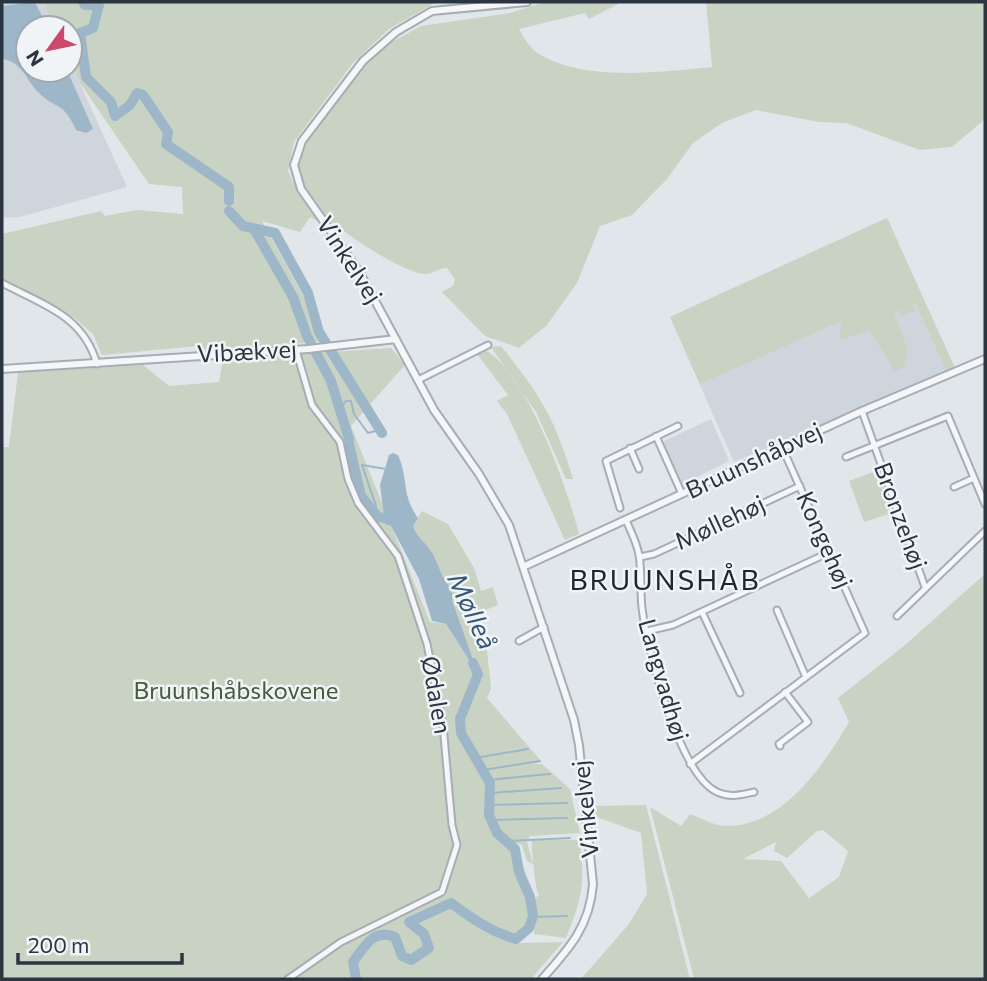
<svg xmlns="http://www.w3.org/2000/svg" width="987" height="981" font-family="Commissioner,sans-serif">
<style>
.built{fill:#cfd5dc}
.green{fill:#c9d3c3;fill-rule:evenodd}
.water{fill:#9db7c9}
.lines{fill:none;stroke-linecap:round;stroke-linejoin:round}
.stream{stroke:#9db7c9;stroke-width:2}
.river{stroke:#9db7c9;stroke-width:10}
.minor-casing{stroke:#a6adb4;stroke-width:9}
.tertiary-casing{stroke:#a6adb4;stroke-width:10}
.minor{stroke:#f4f6f8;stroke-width:5}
.tertiary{stroke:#f4f6f8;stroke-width:6}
.labels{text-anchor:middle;stroke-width:5;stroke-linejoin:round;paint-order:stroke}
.street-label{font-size:24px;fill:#2a3541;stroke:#f1f4f7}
.park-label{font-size:24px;fill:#425d37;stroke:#f1f4f7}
.water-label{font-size:26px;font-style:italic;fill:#345875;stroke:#f1f4f7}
.quarter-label{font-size:28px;letter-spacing:2px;fill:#1c2632;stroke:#f1f4f7}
</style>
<rect width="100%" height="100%" fill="#e1e6ea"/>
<!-- built -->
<path class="built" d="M2 2H43L55 28H28V70H70V62L127 187 20 217 2 218Z
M887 218 955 368 734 462 670 317Z
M711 419 729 461 683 484 679 481 662 442Z"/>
<!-- green -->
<path class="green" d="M43 2H459L435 3 389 29 353 63 294 142 288 171 294 184 321 223 310 217 300 232 262 221 328 341 223 350H207L198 346 102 355 93 334 73 317 2 278V234L101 211 105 216 137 210 183 214 182 187 149 184 80 83 70 62V28H55Z
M545 2H622L589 19 585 13 519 29C523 36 531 50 539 54 586 82 659 72 712 67L706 2H985V119L952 147 920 150 846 123 819 122 756 110 722 123 693 143 667 179 632 215 600 226 577 283 547 325 519 348 485 336 442 292 453 286 455 279 447 268C438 268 434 274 426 274 408 275 348 237 335 223H329L304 189 298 172 300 151 309 134 372 53 421 26 510 13Z
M887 218 955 368 946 370 916 303 913 304 916 310 901 317 899 312 911 305 894 313 908 350 905 367 895 371 869 330 840 340 841 321 700 384 670 317Z
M501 346C540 395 555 418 573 479H566L536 412 491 347Z
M391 348 405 365 351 426 430 622 446 624 476 671 452 600V589C441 577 440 568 433 554 427 543 417 538 413 526L422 511 448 524 474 568 481 591 493 587 498 605 483 611 491 689 487 698 542 762 532 764H542L570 789 580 833 530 836 527 842 533 864 527 861 522 845 517 843 533 900 539 895C535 890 531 847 532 839L579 840C586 882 582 899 566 938L534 934V911L531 930 518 943 563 942 531 979H2V447H9L18 372 143 365 169 386 219 382 223 359Z
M487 351C529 378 567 487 579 534L565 540 507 414 497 401 508 395 477 354Z
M878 470 892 513 864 522 849 481Z
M985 574V979H694L650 807 681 826 690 814C701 818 715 826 726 826 784 826 823 766 849 722L838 698 905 645ZM823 830 848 851 839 877 809 898 781 861 743 859 776 842 774 851 787 858 817 831Z
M646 805 690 979H581L629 924 647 894 641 833 591 815 592 806Z"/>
<!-- water -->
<path class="water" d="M35 2 48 28H28V70H67L93 129 86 133 76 130C63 100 55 110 38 92 25 79 22 61 2 59V6Z
M393 453 398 455C409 480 401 494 418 518L413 526C417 538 427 543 433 554 440 568 441 577 452 589V600L478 674 446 624 432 621 419 579 391 526 385 524 380 485 389 455Z"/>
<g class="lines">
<!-- stream -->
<path class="stream" d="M340 409 346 401H351L354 414 368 433 379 430
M372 511 376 506 362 465 386 469
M475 758 528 749
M483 770 540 761
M488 780 550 774
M490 793 561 788
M489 805 567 803
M491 820 567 818
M506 841 570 838
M532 917 567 916"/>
<!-- river -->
<path class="river" d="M83 2 85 5H99L93 28 80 33 86 77 111 102 115 116 130 105 137 93 143 95 168 132 166 144 229 187V201
M229 211 243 226 275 233 308 293 319 332 382 433
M254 229 293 297 307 336 331 381 349 439
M349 444 361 496 378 517 399 520
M356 979 353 962C365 946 373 928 395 937L402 956 411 960 429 948 424 934 409 922 451 903C471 918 491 932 516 939L529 928 533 916 530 897 519 872 515 849 497 833 489 815 490 783 461 733 460 719 478 674 473 663"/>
<defs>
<path id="minor" d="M2 283C43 305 83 315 97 364
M418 380 488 345
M862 411 925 587
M656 436 682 494
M630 448 639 469
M846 457 948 416 985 504
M954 487 974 478
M620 508 606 461 678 426
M626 520C631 532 637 543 639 555 642 572 640 591 642 608 647 649 679 774 717 792 730 798 741 795 754 792
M640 557 654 554 800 486
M777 610 805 675
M702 612 740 693
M897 616 985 531
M647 631 673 625 830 552
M519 641 544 627
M780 746 779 744 808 722 785 692
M690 764 865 633 782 447
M288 979 341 942 442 892 457 845 452 825 443 725 427 644 398 556 358 503 348 479 340 442 312 405 296 350"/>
<path id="tertiary" d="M527 2 432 11 396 32 363 61 302 141 294 165 301 189 360 273 434 410 479 474 509 525 574 720 579 745 593 884C590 926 569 949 542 979
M2 369 308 349 396 339
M525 566 862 411 985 359"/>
</defs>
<!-- minor casing -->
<use href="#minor" class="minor-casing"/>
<!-- tertiary casing -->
<use href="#tertiary" class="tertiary-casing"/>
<!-- minor -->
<use href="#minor" class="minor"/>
<!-- tertiary -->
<use href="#tertiary" class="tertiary"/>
</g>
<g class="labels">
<!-- street labels -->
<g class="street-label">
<text transform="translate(349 260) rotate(57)" y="8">Vinkelvej</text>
<text transform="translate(247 352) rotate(-3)" y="8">Vibækvej</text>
<text transform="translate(754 461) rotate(-25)" y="8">Bruunshåbvej</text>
<text transform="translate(900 516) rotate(70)" y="8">Bronzehøj</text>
<text transform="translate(720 523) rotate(-25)" y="8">Møllehøj</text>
<text transform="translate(824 540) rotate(66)" y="8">Kongehøj</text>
<text transform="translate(663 680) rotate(74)" y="8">Langvadhøj</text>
<text transform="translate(436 695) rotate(80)" y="8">Ødalen</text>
<text transform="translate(586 809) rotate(-96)" y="8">Vinkelvej</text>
</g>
<!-- park labels -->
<g class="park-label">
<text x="236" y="699">Bruunshåbskovene</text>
</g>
<!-- water labels -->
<g class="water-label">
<text transform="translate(472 611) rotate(65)" y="9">Mølleå</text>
</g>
<!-- quarter labels -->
<g class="quarter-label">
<text x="665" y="590">BRUUNSHÅB</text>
</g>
</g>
<!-- border -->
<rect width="987" height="981" fill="none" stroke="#2a3541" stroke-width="7"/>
<!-- north arrow -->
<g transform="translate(49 49) rotate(237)"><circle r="33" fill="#f1f4f7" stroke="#a1a8ae" stroke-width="2"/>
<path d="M0-5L12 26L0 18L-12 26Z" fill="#cc496b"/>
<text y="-10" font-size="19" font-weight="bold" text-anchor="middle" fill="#2a3541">N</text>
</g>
<!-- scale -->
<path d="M18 953v10h164v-10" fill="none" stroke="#2a3541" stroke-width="3.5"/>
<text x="28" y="953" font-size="21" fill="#2a3541" stroke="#f1f4f7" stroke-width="5" paint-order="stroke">200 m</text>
</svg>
